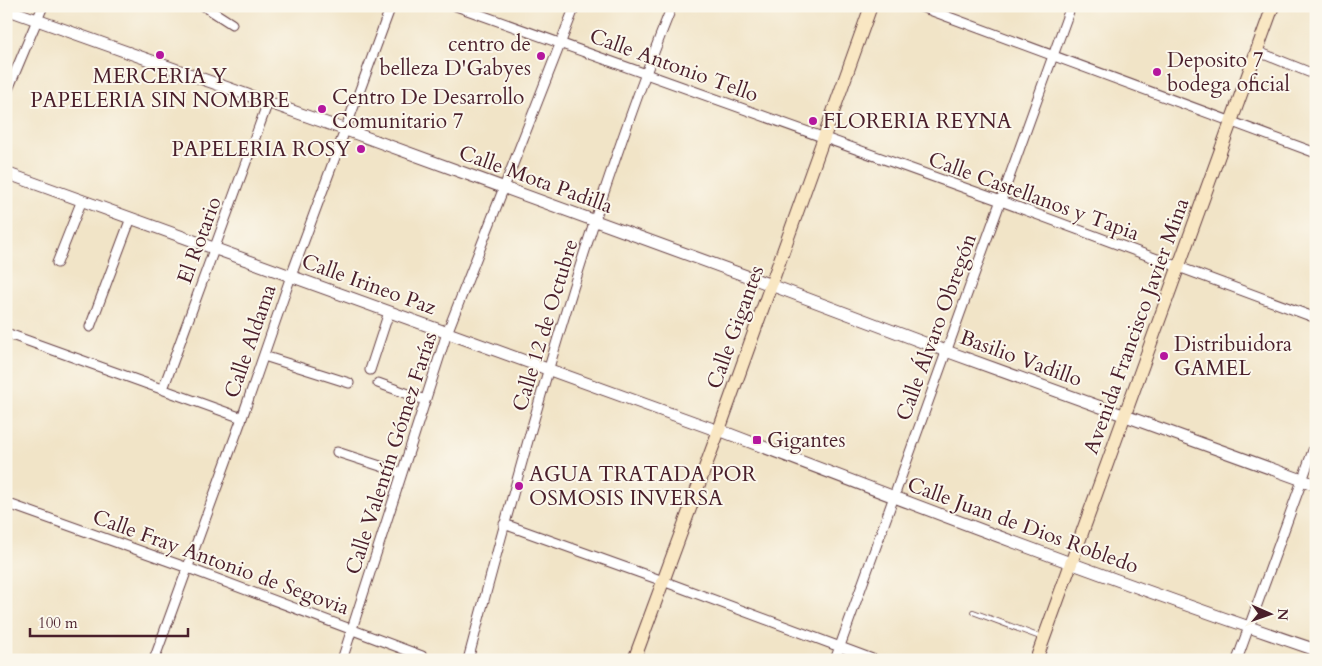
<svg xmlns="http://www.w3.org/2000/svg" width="1322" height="666" font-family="Cardo,serif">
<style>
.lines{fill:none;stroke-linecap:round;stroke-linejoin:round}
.service-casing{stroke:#633d42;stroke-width:6}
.minor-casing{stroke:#633d42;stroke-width:11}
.tertiary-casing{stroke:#633d42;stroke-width:13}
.secondary-casing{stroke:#633d42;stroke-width:14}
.service{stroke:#fff;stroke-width:4.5}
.minor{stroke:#fff;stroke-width:9}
.tertiary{stroke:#fff;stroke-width:11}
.secondary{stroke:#f9e7c3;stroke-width:12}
.poi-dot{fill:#b5179e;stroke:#fbf7ec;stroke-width:2}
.labels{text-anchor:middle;stroke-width:4;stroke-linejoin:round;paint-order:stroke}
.poi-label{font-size:21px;fill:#4a1f2b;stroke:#fbf7ec;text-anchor:start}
.street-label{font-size:21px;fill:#4a1f2b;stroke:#fbf7ec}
</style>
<rect width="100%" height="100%" fill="#fbf7ec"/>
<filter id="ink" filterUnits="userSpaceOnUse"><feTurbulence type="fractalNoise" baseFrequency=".02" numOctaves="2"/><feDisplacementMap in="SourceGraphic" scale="10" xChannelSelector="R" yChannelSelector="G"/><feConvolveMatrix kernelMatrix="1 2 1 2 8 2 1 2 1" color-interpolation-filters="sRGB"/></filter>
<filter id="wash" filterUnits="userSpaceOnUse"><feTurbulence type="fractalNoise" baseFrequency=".0096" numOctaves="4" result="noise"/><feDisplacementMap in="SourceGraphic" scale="20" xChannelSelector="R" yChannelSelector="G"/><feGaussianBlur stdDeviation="1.12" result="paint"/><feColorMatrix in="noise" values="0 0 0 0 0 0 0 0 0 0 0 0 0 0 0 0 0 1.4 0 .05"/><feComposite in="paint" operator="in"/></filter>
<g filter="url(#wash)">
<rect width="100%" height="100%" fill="#f1e4c7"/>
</g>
<g filter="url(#ink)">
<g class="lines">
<defs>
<path id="service" d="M973 612 1043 638"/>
<path id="minor" d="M204 6 232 24
M456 6 1001 201 1316 318
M919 6 1316 153
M1256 51 1316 75
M6 94 43 6
M57 263 82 200
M90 327 131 218
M6 333 242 418
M264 356 349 383
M370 370 389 312
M378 383 425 400
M163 389 268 102
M337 452 402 473
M6 503 188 568 422 656
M504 524 663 581 875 660
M154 660 242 418 291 276 391 6
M342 660 447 333 575 6
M468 660C527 439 587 219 672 6
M835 660 1071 6
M1237 660 1316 442"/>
<path id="tertiary" d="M6 9 346 130 771 285 946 351 1316 485
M6 173 713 429 719 430C917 506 1115 582 1316 650"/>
<path id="secondary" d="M634 660 719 430 871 6
M1036 660 1273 6"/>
</defs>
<!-- service casing -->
<use href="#service" class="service-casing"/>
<!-- minor casing -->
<use href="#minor" class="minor-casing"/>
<!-- tertiary casing -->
<use href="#tertiary" class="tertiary-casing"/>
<!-- secondary casing -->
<use href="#secondary" class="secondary-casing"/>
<!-- service -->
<use href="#service" class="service"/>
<!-- minor -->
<use href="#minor" class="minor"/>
<!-- tertiary -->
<use href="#tertiary" class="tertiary"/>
<!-- secondary -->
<use href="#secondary" class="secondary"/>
</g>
</g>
<!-- markers -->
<g class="poi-dot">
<circle cx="160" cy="55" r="5"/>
<circle cx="541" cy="56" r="5"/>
<circle cx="1157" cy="72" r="5"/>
<circle cx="322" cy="109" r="5"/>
<circle cx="813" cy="121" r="5"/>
<circle cx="361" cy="149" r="5"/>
<circle cx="1164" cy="356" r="5"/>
<rect x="752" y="435" width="10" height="10" rx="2.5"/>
<circle cx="519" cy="486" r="5"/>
</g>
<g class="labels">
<!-- poi labels -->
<g class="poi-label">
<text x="531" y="51" text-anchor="end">centro de<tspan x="531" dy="24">belleza D'Gabyes</tspan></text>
<text x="1167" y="67">Deposito 7<tspan x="1167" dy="24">bodega oficial</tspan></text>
<text x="160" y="83" text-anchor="middle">MERCERIA Y<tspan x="160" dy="24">PAPELERIA SIN NOMBRE</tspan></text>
<text x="332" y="104">Centro De Desarrollo<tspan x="332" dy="24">Comunitario 7</tspan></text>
<text x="823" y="128">FLORERIA REYNA</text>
<text x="351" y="156" text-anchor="end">PAPELERIA ROSY</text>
<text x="1174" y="351">Distribuidora<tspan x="1174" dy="24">GAMEL</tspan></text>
<text x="767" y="447">Gigantes</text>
<text x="529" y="481">AGUA TRATADA POR<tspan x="529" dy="24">OSMOSIS INVERSA</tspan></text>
</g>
<!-- street labels -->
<g class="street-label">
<text transform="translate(674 65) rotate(20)" y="7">Calle Antonio Tello</text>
<text transform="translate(536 179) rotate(20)" y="7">Calle Mota Padilla</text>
<text transform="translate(1034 196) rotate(20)" y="7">Calle Castellanos y Tapia</text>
<text transform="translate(199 240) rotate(-70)" y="7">El Rotario</text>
<text transform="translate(369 284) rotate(20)" y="7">Calle Irineo Paz</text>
<text transform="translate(545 325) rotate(-73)" y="7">Calle 12 de Octubre</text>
<text transform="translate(1136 326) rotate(-70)" y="7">Avenida Francisco Javier Mina</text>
<text transform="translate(735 327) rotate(-70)" y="7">Calle Gigantes</text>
<text transform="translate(936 327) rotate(-70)" y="7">Calle Álvaro Obregón</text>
<text transform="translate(250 341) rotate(-71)" y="7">Calle Aldama</text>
<text transform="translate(1021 358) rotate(20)" y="7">Basilio Vadillo</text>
<text transform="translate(391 453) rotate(-72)" y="7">Calle Valentín Gómez Farías</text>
<text transform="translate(1023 525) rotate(20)" y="7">Calle Juan de Dios Robledo</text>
<text transform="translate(221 562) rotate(20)" y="7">Calle Fray Antonio de Segovia</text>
</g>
</g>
<!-- margin -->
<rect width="1322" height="666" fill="none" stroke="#fbf7ec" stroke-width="25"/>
<!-- north arrow -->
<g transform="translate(1270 614) rotate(92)" stroke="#fbf7ec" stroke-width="4" paint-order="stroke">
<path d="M0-4L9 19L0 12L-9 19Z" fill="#4a1f2b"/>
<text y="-8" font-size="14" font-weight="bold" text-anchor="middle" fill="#4a1f2b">N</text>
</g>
<!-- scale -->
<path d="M30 628v8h158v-8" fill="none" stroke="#4a1f2b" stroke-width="2.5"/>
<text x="38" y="628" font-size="15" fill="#4a1f2b" stroke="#fbf7ec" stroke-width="4" paint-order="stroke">100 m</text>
</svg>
